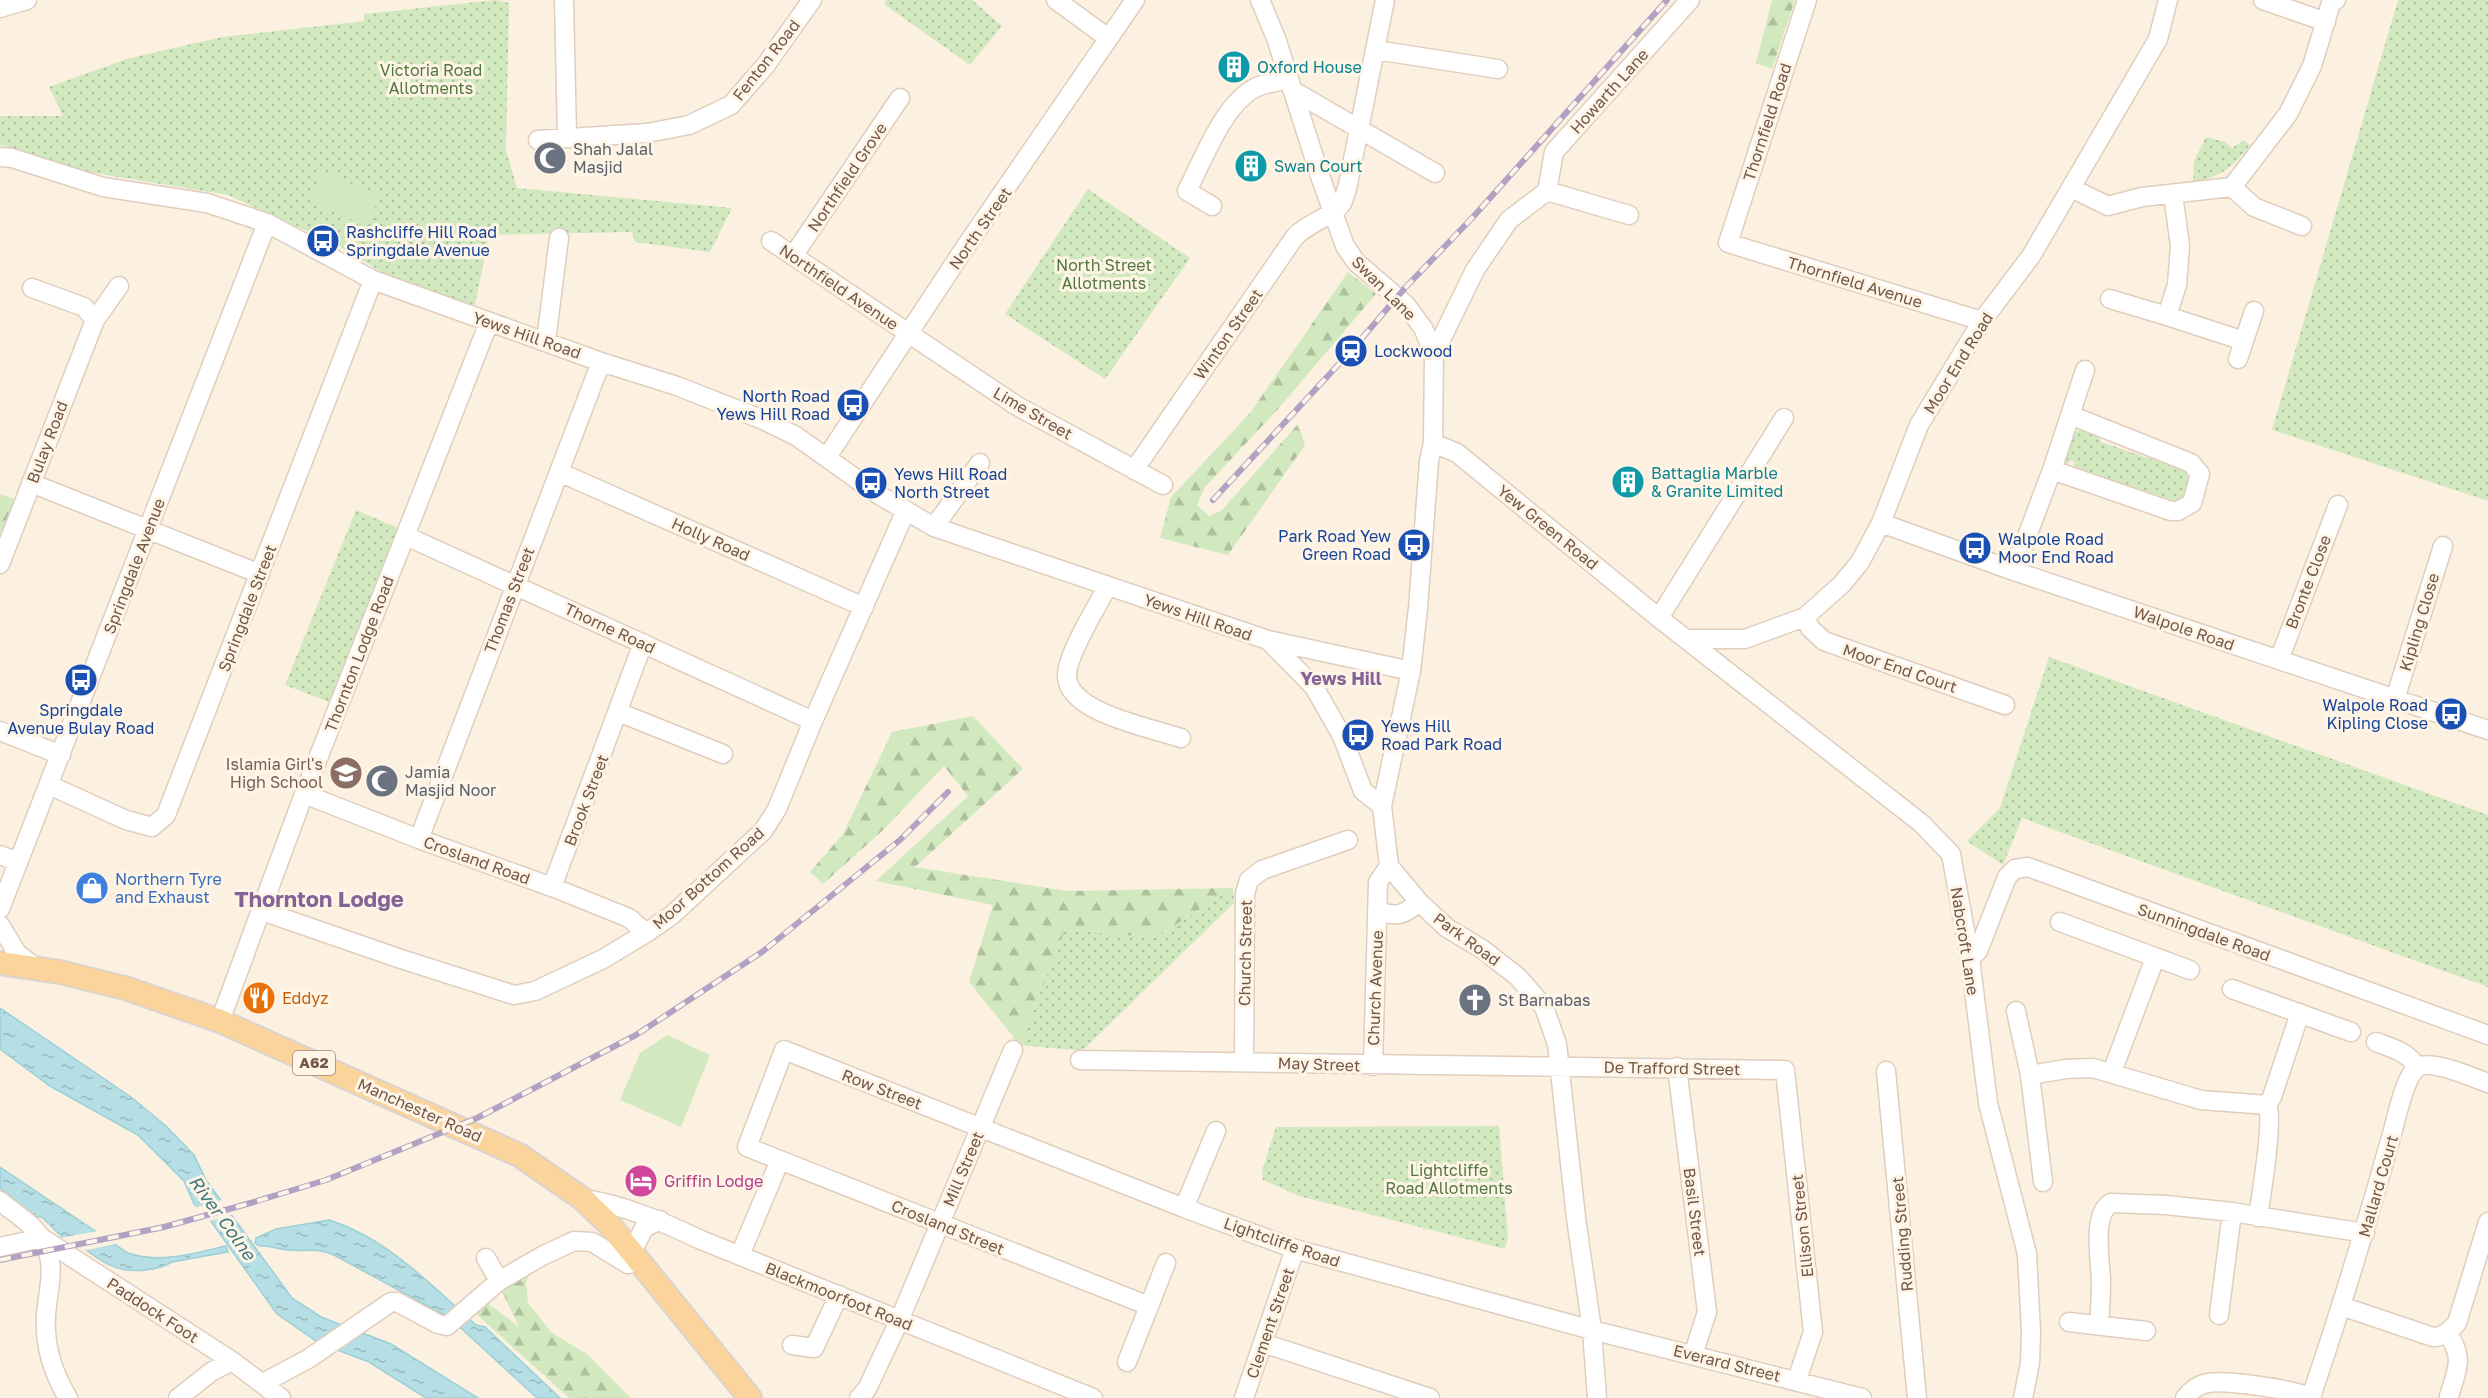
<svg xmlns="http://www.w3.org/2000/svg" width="2488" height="1398" font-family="'Golos Text',sans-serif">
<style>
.green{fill:url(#green-dots)}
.forest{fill:url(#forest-firs)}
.pitch{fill:#d2e9c0}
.water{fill:url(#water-ripples);stroke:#9dcfd6;stroke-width:1.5}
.pier{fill:#fcf1e1}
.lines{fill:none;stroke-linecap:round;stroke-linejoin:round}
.minor-casing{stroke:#e0cdbd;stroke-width:21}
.major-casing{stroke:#dbd3d0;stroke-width:26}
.minor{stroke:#fff;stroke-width:18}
.major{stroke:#fad49a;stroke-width:22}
.rail-casing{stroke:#b3a1c4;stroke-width:6}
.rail{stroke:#fff5e7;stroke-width:4;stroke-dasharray:11;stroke-linecap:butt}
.labels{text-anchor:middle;stroke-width:6;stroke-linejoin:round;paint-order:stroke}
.shield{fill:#fff5e7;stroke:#9d8678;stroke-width:1.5}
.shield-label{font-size:15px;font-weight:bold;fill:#735749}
.street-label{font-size:16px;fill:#735749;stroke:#fff5e7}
.culture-label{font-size:16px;fill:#0d838f;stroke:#fff5e7;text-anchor:start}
.park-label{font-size:16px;fill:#537841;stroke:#fff5e7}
.worship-label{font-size:16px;fill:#5b616d;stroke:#fff5e7;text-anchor:start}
.transit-label{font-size:16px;fill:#164399;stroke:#fff5e7;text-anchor:start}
.education-label{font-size:16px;fill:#785e54;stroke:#fff5e7;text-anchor:end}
.shop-label{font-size:16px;fill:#366cbe;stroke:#fff5e7;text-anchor:start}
.food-label{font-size:16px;fill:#c56008;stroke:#fff5e7;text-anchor:start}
.hotel-label{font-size:16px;fill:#b23c85;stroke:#fff5e7;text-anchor:start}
.neighbourhood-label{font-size:18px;font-weight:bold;fill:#846496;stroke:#fff5e7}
.water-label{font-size:18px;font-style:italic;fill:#3f777f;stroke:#fff5e7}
.district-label{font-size:22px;font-weight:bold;fill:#846496;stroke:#fff5e7}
</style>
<defs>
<pattern id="green-dots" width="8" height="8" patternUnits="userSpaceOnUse" patternTransform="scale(1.5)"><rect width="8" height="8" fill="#d2e9c0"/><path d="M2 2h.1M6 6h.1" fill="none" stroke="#afc09e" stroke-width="1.8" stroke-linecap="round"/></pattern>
<pattern id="forest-firs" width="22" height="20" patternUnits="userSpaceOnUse" patternTransform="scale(1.5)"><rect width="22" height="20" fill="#d2e9c0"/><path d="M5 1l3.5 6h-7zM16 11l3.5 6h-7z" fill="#afc09e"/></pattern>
<pattern id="water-ripples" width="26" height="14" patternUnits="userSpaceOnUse" patternTransform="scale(1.5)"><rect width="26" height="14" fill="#b6dfe5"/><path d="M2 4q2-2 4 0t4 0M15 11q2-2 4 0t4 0" fill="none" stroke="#98b8bc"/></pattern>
</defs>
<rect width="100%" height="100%" fill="#fcf1e1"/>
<!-- green -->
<path class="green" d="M496 0 509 3 506 150 517 188 732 208 710 252 635 242 632 232 489 235 475 305 441 296 386 275 341 247 228 195 76 170 24 151 0 145V116H63L49 87 126 59 222 37 364 21V14Z
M887 0H972L1002 26 970 65 884 4Z
M2398 0H2488V501L2272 430Z
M2206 137 2225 142 2232 148 2244 140 2250 145C2235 165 2219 179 2193 182L2194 161Z
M1088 189 1190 258 1105 379 1005 314Z
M2085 429 2098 434 2101 442 2183 470 2189 477 2183 497 2177 502 2087 471 2080 475 2067 469 2075 465 2072 460 2065 465 2063 459 2073 432Z
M356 510 398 528 329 702 285 685Z
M2049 657 2488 815V987L2022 818 2003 865 1967 841 2000 808Z
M1233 888 1234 903 1082 1051 1020 1045 1065 929 1155 938Z
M1499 1126 1508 1238 1505 1249 1299 1196 1263 1180 1262 1172 1276 1127Z"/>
<!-- forest -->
<path class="forest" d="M1772 0H1795L1772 69 1756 63Z
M1348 272 1376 294 1278 409 1205 487 1197 505 1209 516 1222 510 1298 424 1305 445 1228 555 1160 538 1171 497 1250 413Z
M0 494 17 500 0 544Z
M973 716 1023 769 915 867 1067 891 1233 888 1155 938 1065 929 1020 1045 969 982 993 905 876 881 968 796 944 766 882 831 823 884 810 872 843 834 892 732Z
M531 1270 526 1283 528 1303 552 1333 587 1354 631 1398H569L473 1311 485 1301 519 1327 500 1287Z"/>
<!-- pitch -->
<path class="pitch" d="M322 172 380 195 368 226 310 203Z
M667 1035 710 1055 681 1127 620 1100 640 1053Z"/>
<!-- water -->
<path class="water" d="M0 1008 131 1097 166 1126 194 1155 206 1180 292 1298 321 1317 391 1344 478 1398H426L369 1362 319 1343 277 1314 205 1213 194 1204 184 1181 138 1135 50 1086 0 1049Z
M0 1167 128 1253C160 1264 194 1253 226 1246L228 1252 172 1262C164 1267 154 1269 145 1270 115 1274 98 1259 76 1242L68 1243 42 1217H35L0 1188Z
M329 1220C387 1238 432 1286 476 1325L485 1327 560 1398H537L450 1318 334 1255C318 1247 304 1252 287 1250 277 1249 270 1245 259 1246L255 1243 256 1238 276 1229Z"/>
<!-- pier -->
<path class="pier" d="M225 1199 235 1214 207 1222 194 1208Z
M98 1231 119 1243 83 1251 75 1245H67L60 1238Z"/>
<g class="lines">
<defs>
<path id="minor" d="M564 0 567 137
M1056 0 1108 38
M1260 0 1276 38 1320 176 1345 246 1356 262 1406 305 1423 328 1434 354 1433 443 1429 461 1418 608 1411 671 1382 806 1389 866 1419 902 1447 928 1482 949 1518 977 1544 1007 1557 1044 1576 1218 1592 1330 1597 1398
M1807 0 1728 243 1982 321
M2263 0 2326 22
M0 8 27 0
M1376 50 1498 69
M1292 90 1435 173
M538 140 647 133 689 125 731 105 765 66 812 0
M0 157 12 158 103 187 207 203 267 223 373 280 601 362 677 386 761 419 796 436 879 495 934 527 1268 640 1314 687 1342 736 1363 791 1382 806
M2232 187 2254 207 2302 226
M2071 188 2108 206 2142 197 2232 187 2288 114 2312 66 2331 3 2336 0
M1547 191 1554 152 1690 0
M2173 194 2180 246 2177 285 2167 316 2244 341
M1212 206 1187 191C1203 160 1224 102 1257 87 1266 83 1279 82 1289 79
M771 241 1017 406 1163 485
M793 256 900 98
M2110 299 2167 316
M95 320 119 286
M546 341 559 238
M1434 354 1475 270 1509 220 1547 191 1629 215
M2238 359 2254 311
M1433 443 1457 453 1659 618 1921 823 1951 854 1970 958 1988 1103 2027 1254 2031 1332 2030 1363 2023 1398
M827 457 966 246 1135 0
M1134 470 1294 238C1306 223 1332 218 1342 203 1344 200 1345 193 1347 189L1385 0
M2052 470 2171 511H2178L2192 503 2200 474 2191 463 2070 415
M559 472 864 607
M31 483 260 574
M1881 523 2014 571 2488 730
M934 527 980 463
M406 536 813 721
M0 564 95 320 84 307 32 288
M2014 571 2052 470 2085 370
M1108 586C1097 606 1068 653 1067 674 1065 713 1153 728 1181 738
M1805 617 1810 628 1824 641 2005 705
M1659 618 1784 418
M1688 639H1745L1805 617 1842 584 1860 562 1881 523 1919 425 1982 321 2031 256 2158 39 2168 0
M1268 640 1411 671
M2279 660 2338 505
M2395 699 2443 546
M618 712 723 754
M0 731 61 755
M49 785 126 820 152 827 166 815 373 280
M304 794 419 839 552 887 629 918 646 933
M419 839 601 362
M0 855 18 862
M552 887 643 643
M0 909 267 223
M262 911 401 959 514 995 535 991 603 959 646 933 672 915 763 831 777 809 813 721 906 510
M1377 911C1397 917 1403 916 1419 902
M2060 922 2190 970
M0 925 17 953 36 968
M1970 958 1978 951 2007 877 2015 869 2028 867 2488 1035
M2232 989 2351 1032
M2016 1011 2030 1075 2043 1182
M220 1021 304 794 489 322
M2376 1042C2392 1048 2408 1052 2417 1067
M1080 1060 1785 1070 1813 1332 1797 1380
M1244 1062 1245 894 1249 880 1262 870 1348 840
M1373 1066 1378 882 1389 866
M1677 1067 1707 1312 1693 1355
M1886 1071 1917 1398
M2112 1072 2155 958
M2030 1075 2066 1069 2093 1068 2201 1100 2267 1105C2274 1118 2261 1197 2258 1217
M2267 1105 2272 1097 2300 1013
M583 1199C625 1205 663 1222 701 1240L1093 1398
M0 1201C14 1213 32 1223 41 1238 58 1262 48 1288 46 1315 44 1344 53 1373 68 1398
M1184 1208 1216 1131
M42 1238 232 1361 281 1398
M0 1247 42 1238
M632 1252 644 1228 660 1220
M740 1255 780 1160
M486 1258 499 1281
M1149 1306 747 1147 784 1050 1184 1208 1295 1249 1592 1330 1862 1398
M2341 1306 2433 1337C2444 1337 2450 1330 2457 1323L2488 1222
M2219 1315 2232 1212
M2069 1322 2146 1331
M2099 1325C2100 1311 2101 1297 2101 1283 2101 1263 2091 1214 2111 1203L2166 1205 2232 1212 2365 1233
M2447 1333C2465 1357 2457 1370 2449 1396
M1263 1343 1430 1398
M792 1345 814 1348 839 1295
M1127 1362 1166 1263
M263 1383 308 1359 391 1302H397L438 1324 447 1326 499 1281 542 1256 574 1241 592 1242 628 1264 641 1262
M2311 1397C2341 1309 2368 1220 2393 1130 2397 1116 2405 1075 2418 1067 2431 1059 2474 1078 2488 1083
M178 1398 211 1372 232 1361
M859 1398 867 1389 899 1321 1013 1050
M1244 1398 1295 1249
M2185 1398C2190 1392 2196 1386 2204 1384 2221 1378 2295 1390 2312 1398"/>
<path id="major" d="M0 963 60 972 125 988 220 1021 519 1155 583 1199 608 1223 750 1398"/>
</defs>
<!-- minor casing -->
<use href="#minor" class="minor-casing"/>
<!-- major casing -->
<use href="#major" class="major-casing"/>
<!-- minor -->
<use href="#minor" class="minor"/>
<!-- major -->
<use href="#major" class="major"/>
<defs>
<path id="rail" d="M1213 500 1351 351 1405 288 1473 217 1667 0
M0 1260 164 1227 254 1202 326 1180 477 1118 636 1035 762 952 900 840 948 792"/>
</defs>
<!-- rail casing -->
<use href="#rail" class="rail-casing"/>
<!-- rail -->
<use href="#rail" class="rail"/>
</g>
<!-- icons -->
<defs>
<symbol id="building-disc" viewBox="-11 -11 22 22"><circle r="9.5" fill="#0f9aa8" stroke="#fff5e7"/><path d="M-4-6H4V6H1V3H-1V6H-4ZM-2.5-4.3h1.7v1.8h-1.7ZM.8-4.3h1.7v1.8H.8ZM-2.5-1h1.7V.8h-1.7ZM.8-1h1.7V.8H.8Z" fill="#fff"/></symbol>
<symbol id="mosque-disc" viewBox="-11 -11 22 22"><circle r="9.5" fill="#6b7280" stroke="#fff5e7"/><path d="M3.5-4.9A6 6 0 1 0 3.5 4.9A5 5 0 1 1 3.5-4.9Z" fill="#fff"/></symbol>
<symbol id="bus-disc" viewBox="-11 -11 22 22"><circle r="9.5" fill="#1a4fb4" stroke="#fff5e7"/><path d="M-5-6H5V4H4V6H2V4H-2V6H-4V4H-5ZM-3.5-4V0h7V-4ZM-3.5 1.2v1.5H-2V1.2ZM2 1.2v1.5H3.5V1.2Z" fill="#fff"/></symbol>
<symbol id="station-disc" viewBox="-11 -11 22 22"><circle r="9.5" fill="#1a4fb4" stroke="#fff5e7"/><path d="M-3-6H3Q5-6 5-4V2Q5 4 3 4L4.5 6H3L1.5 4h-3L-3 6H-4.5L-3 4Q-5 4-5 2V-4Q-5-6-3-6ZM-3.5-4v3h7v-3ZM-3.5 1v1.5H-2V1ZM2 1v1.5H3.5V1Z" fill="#fff"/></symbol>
<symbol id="school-disc" viewBox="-11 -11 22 22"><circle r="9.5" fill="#8d6e63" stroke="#fff5e7"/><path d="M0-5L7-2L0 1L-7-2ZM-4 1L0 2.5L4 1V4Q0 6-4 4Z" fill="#fff"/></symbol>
<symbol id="shop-disc" viewBox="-11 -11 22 22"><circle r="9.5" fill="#3f7fe0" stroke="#fff5e7"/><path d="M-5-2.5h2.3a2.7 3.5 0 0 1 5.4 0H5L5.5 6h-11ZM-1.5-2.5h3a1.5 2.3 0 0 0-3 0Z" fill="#fff"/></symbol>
<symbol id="restaurant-disc" viewBox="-11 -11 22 22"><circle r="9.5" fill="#e8710a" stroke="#fff5e7"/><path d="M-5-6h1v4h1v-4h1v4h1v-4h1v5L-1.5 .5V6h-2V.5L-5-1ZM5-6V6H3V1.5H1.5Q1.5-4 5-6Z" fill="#fff"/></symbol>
<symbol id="church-disc" viewBox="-11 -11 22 22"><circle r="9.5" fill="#6b7280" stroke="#fff5e7"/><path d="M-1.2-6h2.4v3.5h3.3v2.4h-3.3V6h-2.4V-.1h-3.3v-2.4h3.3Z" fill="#fff"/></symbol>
<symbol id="hotel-disc" viewBox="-11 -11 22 22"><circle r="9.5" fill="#d1479c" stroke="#fff5e7"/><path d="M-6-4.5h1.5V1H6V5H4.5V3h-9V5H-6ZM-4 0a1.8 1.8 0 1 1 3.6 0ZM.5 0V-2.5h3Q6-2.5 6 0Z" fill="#fff"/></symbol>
</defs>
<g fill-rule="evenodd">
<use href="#building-disc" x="1215" y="48" width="38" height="38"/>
<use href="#mosque-disc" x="531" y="139" width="38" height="38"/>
<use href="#building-disc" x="1232" y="147" width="38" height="38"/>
<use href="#bus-disc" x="304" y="222" width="38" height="38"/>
<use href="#station-disc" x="1332" y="332" width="38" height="38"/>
<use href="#bus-disc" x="834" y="386" width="38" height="38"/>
<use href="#building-disc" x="1609" y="463" width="38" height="38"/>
<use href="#bus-disc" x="852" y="464" width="38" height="38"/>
<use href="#bus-disc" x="1395" y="526" width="38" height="38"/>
<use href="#bus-disc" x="1956" y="529" width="38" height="38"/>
<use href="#bus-disc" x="62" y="661" width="38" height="38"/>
<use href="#bus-disc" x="2432" y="695" width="38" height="38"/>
<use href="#bus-disc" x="1339" y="716" width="38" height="38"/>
<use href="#school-disc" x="327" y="754" width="38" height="38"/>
<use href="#mosque-disc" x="363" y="762" width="38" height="38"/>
<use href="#shop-disc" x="73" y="869" width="38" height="38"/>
<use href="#restaurant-disc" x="240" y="979" width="38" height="38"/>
<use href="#church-disc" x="1456" y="981" width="38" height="38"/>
<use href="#hotel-disc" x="622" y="1162" width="38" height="38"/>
</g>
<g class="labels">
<!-- shield labels -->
<rect class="shield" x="293" y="1051" width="42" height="24" rx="4.5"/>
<g class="shield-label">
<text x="314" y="1068">A62</text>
</g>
<!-- street labels -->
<g class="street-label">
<text transform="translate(766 60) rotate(-52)" y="6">Fenton Road</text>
<text transform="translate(1609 91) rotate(-48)" y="6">Howarth Lane</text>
<text transform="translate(1767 122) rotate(-72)" y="6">Thornfield Road</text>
<text transform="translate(847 177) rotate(-56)" y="6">Northfield Grove</text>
<text transform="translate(980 228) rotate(-55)" y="6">North Street</text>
<text transform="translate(1855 282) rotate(17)" y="6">Thornfield Avenue</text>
<text transform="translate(839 287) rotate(34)" y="6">Northfield Avenue</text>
<text transform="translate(1384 288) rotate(45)" y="6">Swan Lane</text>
<text transform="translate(1228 334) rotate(-55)" y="6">Winton Street</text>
<text transform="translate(527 335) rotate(19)" y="6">Yews Hill Road</text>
<text transform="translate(1958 363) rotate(-58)" y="6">Moor End Road</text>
<text transform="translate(1033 413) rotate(30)" y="6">Lime Street</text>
<text transform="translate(47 442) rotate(-69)" y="6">Bulay Road</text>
<text transform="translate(1548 527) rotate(39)" y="6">Yew Green Road</text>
<text transform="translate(711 539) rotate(24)" y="6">Holly Road</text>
<text transform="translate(134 566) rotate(-69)" y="6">Springdale Avenue</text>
<text transform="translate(2308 582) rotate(-69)" y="6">Bronte Close</text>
<text transform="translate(509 600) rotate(-69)" y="6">Thomas Street</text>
<text transform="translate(247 608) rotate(-69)" y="6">Springdale Street</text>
<text transform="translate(1198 617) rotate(19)" y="6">Yews Hill Road</text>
<text transform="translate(2419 622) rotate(-73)" y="6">Kipling Close</text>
<text transform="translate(610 628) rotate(25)" y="6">Thorne Road</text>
<text transform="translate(2184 628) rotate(19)" y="6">Walpole Road</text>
<text transform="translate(359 654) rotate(-69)" y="6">Thornton Lodge Road</text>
<text transform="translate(1900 668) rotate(19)" y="6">Moor End Court</text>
<text transform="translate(586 800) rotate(-69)" y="6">Brook Street</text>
<text transform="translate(477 860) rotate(20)" y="6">Crosland Road</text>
<text transform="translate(708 878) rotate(-42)" y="6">Moor Bottom Road</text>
<text transform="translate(2204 932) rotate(20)" y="6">Sunningdale Road</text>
<text transform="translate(1467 939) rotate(36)" y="6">Park Road</text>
<text transform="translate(1965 941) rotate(81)" y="6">Nabcroft Lane</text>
<text transform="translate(1245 953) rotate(-89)" y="6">Church Street</text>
<text transform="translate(1375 988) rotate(-88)" y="6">Church Avenue</text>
<text transform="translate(1319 1064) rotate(2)" y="6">May Street</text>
<text transform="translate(1672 1068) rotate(1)" y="6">De Trafford Street</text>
<text transform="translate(882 1089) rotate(21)" y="6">Row Street</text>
<text transform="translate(420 1110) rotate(24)" y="6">Manchester Road</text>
<text transform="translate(963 1169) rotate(-67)" y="6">Mill Street</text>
<text transform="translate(2378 1186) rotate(-74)" y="6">Mallard Court</text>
<text transform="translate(1695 1212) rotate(83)" y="6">Basil Street</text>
<text transform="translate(1802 1226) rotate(-96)" y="6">Ellison Street</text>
<text transform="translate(948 1227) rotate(22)" y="6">Crosland Street</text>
<text transform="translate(1902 1234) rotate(-95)" y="6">Rudding Street</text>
<text transform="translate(1282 1242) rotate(19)" y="6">Lightcliffe Road</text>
<text transform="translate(839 1296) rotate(22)" y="6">Blackmoorfoot Road</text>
<text transform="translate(153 1310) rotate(33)" y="6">Paddock Foot</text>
<text transform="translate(1270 1323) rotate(-71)" y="6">Clement Street</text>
<text transform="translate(1727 1363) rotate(14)" y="6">Everard Street</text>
</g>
<!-- culture labels -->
<g class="culture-label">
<text x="1257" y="73">Oxford House</text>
<text x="1274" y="172">Swan Court</text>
<text x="1651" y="479">Battaglia Marble<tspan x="1651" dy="18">&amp; Granite Limited</tspan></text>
</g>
<!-- park labels -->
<g class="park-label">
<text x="431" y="76">Victoria Road<tspan x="431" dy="18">Allotments</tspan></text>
<text x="1104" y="271">North Street<tspan x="1104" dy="18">Allotments</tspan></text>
<text x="1449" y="1176">Lightcliffe<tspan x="1449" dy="18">Road Allotments</tspan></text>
</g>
<!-- worship labels -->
<g class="worship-label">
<text x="573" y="155">Shah Jalal<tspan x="573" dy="18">Masjid</tspan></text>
<text x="405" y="778">Jamia<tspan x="405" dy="18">Masjid Noor</tspan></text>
<text x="1498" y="1006">St Barnabas</text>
</g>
<!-- transit labels -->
<g class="transit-label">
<text x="346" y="238">Rashcliffe Hill Road<tspan x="346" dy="18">Springdale Avenue</tspan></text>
<text x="1374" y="357">Lockwood</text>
<text x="830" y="402" text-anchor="end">North Road<tspan x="830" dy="18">Yews Hill Road</tspan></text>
<text x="894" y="480">Yews Hill Road<tspan x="894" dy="18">North Street</tspan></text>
<text x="1391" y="542" text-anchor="end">Park Road Yew<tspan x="1391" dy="18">Green Road</tspan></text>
<text x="1998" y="545">Walpole Road<tspan x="1998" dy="18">Moor End Road</tspan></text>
<text x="2428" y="711" text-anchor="end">Walpole Road<tspan x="2428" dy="18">Kipling Close</tspan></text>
<text x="81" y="716" text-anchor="middle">Springdale<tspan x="81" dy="18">Avenue Bulay Road</tspan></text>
<text x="1381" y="732">Yews Hill<tspan x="1381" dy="18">Road Park Road</tspan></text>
</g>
<!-- education labels -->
<g class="education-label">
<text x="323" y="770">Islamia Girl's<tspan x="323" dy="18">High School</tspan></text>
</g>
<!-- shop labels -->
<g class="shop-label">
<text x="115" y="885">Northern Tyre<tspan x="115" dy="18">and Exhaust</tspan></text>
</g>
<!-- food labels -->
<g class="food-label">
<text x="282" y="1004">Eddyz</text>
</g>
<!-- hotel labels -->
<g class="hotel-label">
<text x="664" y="1187">Griffin Lodge</text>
</g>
<!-- neighbourhood labels -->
<g class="neighbourhood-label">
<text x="1341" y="685">Yews Hill</text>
</g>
<!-- water labels -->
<g class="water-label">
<text transform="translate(222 1218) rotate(54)" y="6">River Colne</text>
</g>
<!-- district labels -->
<g class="district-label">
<text x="319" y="907">Thornton Lodge</text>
</g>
</g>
</svg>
